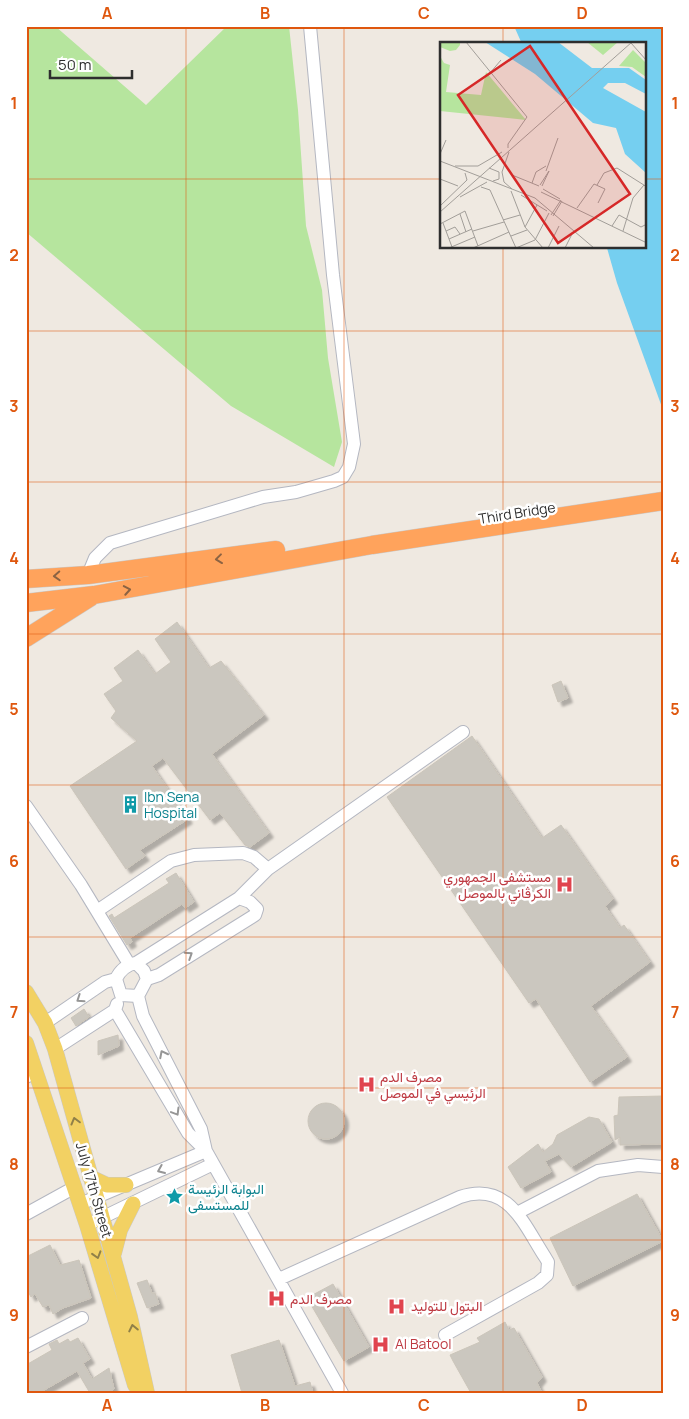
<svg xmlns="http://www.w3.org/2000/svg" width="689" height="1419" font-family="Manrope,Vazirmatn,sans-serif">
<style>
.green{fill:#b6e59e}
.water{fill:#75cff0}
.building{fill:#cbc7bf;stroke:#cbc5ba;filter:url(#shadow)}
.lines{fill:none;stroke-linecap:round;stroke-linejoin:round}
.minor-casing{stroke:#b4b7c1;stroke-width:14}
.major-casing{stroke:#c9c9c9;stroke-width:16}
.highway-casing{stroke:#c9c9c9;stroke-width:19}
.minor{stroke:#fff;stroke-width:12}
.major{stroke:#f2d163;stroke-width:15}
.highway{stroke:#ffa35c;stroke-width:18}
.oneway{stroke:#8c6343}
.oneway2{stroke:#969696}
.oneway3{stroke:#908048}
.grid{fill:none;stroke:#df570e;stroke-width:1;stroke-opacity:0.55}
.labels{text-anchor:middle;stroke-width:5;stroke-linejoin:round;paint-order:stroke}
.street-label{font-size:14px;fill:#2e2e2e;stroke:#fff}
.culture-label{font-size:14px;fill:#0d838f;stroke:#fff;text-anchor:start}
.health-label{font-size:14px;fill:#be3a42;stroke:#fff;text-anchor:start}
.inset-road{fill:none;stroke:#a29e99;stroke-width:1}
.view{fill:#d62828;fill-opacity:0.15;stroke:#d62828;stroke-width:2.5}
.inset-edge{fill:none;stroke:#2e2e2e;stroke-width:2.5}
.neatline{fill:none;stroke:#df570e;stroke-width:2}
.grid-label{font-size:16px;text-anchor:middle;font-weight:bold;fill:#df570e}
</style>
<defs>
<filter id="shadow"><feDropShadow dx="4.5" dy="4.5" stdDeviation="1" flood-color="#0004"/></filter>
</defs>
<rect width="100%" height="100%" fill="#efe9e1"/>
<!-- green -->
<path class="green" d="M26 26H55L146 105 227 26H289L298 110 306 226 322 290 328 358 342 442 334 467 231 406 26 232Z"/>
<!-- water -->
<path class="water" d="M514 26H663V410L617 283 607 248H645V44H522Z"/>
<!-- building -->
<path class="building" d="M177 622 209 668 221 661 264 715 212 754 269 833 250 847 245 845 220 813 210 820 163 758 152 766 188 819 140 850 145 856 126 869 70 786 137 741 111 718 116 711 104 694 123 681 114 668 138 650 155 674 171 662 155 639Z
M561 681 568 698 558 702 552 685Z
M472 736 542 838 561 825 613 899 605 906 620 928 624 925 650 962 591 1006 627 1057 590 1082 536 999 529 1003 387 797Z
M176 873 194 902 185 908 182 904 130 938 132 942 127 945 109 916 112 914 114 918 169 883 166 879Z
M84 1009 89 1017 76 1026 71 1018Z
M118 1035 119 1046 98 1055V1041Z
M663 1096V1144L620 1145V1137L615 1140 614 1116 618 1115 619 1097Z
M308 1121a18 18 0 1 1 36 0a18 18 0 1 1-36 0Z
M589 1117 599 1119 612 1142 571 1167 559 1154 545 1161 551 1172 521 1188 508 1167 538 1144 543 1152 553 1144 557 1135Z
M637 1194 663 1241 573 1286 550 1238Z
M50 1245 60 1265 79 1260 91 1298 63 1308 53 1314 49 1305 43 1307 35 1294 31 1297 26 1288V1257Z
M147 1280 152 1293H155L159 1304 147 1308 137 1283Z
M333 1284 369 1347 344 1361 307 1298Z
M505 1322 509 1330 514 1328 542 1377 537 1383 542 1393H471L453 1361 450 1355 480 1342 477 1338Z
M78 1338 90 1359 83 1363 92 1379 109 1368 114 1389 106 1393H90L77 1371 39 1393H26V1365L52 1350 49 1344 57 1340 59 1344 68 1339 70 1342Z
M279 1340 295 1386 310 1382 313 1393H242L231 1355Z"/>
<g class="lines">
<defs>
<path id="minor" d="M88 575 95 558 110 543 263 497 296 492 334 481 343 477 349 467 354 444 333 275 310 26
M26 806 81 885 129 964
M239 898 268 869 463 732
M97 911 171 861 194 855 243 853 254 857 268 869
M136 963 239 898 250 902 257 909 255 915 159 975 147 979
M136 963 144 971 147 979 138 996 121 995 116 979C120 970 126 965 136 963Z
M138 996 143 1016 201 1129 206 1151
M115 1010 188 1133 206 1151 342 1393
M45 1023 105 982 116 979
M55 1049 115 1010 117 1004
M26 1077 36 1072
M80 1204 206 1151
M517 1213 598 1171 638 1165 663 1167
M26 1214 75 1187
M87 1225 213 1164
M279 1279 460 1197C508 1181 523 1223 545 1257L548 1262 547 1275 538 1283 445 1335
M26 1347 82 1318"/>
<path id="major" d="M26 992 45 1023 55 1049 130 1317 147 1393
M26 1043 87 1225 135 1385
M90 1177 107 1185H126
M114 1253 120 1230 133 1204"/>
<path id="highway" d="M26 579 88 575 276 550
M26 603 94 595 372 545 663 501
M26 638 91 597"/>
</defs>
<!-- minor casing -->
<use href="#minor" class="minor-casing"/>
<!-- major casing -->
<use href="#major" class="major-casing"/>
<!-- highway casing -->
<use href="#highway" class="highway-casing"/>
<!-- minor -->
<use href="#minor" class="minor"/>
<!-- major -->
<use href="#major" class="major"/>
<!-- highway -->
<use href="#highway" class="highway"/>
</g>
<!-- one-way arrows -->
<defs><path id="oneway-chevron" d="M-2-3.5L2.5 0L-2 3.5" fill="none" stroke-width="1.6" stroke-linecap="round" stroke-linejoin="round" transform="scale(1.25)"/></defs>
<g class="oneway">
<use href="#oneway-chevron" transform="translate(219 559) rotate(173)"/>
<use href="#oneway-chevron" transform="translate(57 576) rotate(177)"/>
<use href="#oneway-chevron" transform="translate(127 590) rotate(-10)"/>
</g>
<g class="oneway2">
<use href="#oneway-chevron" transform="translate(189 955) rotate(-33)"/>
<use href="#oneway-chevron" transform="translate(80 999) rotate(146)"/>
<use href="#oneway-chevron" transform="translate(163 1054) rotate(-117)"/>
<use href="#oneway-chevron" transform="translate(176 1112) rotate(59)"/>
<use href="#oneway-chevron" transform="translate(161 1170) rotate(157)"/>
</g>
<g class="oneway3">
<use href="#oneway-chevron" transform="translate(75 1121) rotate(-105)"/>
<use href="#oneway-chevron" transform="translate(97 1255) rotate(73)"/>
<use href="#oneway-chevron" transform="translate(133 1328) rotate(-102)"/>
</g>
<!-- grid -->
<path class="grid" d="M186 26V1393M344 26V1393M503 26V44M26 179H442M645 179H663M503 248V1393M26 331H663M26 482H663M26 634H663M26 785H663M26 937H663M26 1088H663M26 1240H663"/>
<!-- icons -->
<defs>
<symbol id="building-bare" viewBox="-9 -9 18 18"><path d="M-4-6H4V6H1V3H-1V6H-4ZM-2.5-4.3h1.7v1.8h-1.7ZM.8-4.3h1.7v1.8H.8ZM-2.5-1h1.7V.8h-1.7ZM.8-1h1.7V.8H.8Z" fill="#0f9aa8" stroke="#fff" stroke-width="2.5" paint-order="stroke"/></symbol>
<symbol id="hospital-bare" viewBox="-9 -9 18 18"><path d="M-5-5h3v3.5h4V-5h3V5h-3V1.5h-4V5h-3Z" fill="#e0444e" stroke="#fff" stroke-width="2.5" paint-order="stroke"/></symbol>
<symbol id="sight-bare" viewBox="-9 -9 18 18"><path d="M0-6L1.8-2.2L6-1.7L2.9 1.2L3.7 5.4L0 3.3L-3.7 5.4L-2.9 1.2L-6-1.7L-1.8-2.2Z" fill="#0f9aa8" stroke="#fff" stroke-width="2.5" paint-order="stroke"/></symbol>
</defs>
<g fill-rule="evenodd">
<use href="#building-bare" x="118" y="792" width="25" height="25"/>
<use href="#hospital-bare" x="552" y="872" width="25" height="25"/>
<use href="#hospital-bare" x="354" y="1072" width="25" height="25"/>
<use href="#sight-bare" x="162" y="1184" width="25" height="25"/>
<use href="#hospital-bare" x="264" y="1286" width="25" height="25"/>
<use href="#hospital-bare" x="384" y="1294" width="25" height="25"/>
<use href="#hospital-bare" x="368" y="1332" width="25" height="25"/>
</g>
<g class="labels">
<!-- street labels -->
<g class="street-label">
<text transform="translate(517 513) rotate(-9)" y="5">Third Bridge</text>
<text transform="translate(94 1190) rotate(74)" y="5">July 17th Street</text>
</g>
<!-- culture labels -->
<g class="culture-label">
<text x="144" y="802">Ibn Sena<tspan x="144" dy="16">Hospital</tspan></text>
<text x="188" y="1194">البوابة الرئيسة<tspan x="188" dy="16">للمستسفى</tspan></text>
</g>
<!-- health labels -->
<g class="health-label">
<text x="551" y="882" text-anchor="end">مستشفى الجمهوري<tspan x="551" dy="16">الكرڤاني بالموصل</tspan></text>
<text x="380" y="1082">مصرف الدم<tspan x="380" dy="16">الرئيسي في الموصل</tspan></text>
<text x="290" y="1304">مصرف الدم</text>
<text x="411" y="1311">البتول للتوليد</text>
<text x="395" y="1349">Al Batool</text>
</g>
</g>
<!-- overview -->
<g transform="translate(440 42)">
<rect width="206" height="206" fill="#efe9e1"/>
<path d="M0 0H20V3L16 8 10 9 0 5ZM147 0H178L163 13ZM193 8 206 21V35L192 25 179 24ZM0 14 4 21 10 23 6 50 41 53 46 30 86 78 0 69Z" fill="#b6e59e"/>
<path d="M45 0H118L152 26H189L206 38V52L185 41H168L163 46 206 70V131L185 112 176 86 153 81 95 32Z" fill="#75cff0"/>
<path class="inset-road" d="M26 0 87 75 68 102V106M191 1 207 19M50 31 61 18M69 110 62 130 64 140 72 147M0 112 6 98M0 119 95 156 154 206M15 124H38L62 110M49 126 59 130V137L53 139M106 129 118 96M72 133 99 144M0 137 18 144M92 141 96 130 106 124M100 143 109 129 102 144M157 143 164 131 177 126 207 145M41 145 50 148 76 206M103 147 120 157M71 149 85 185 103 206M101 150 207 201M81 153 107 169M20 155 47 140M0 164 27 138 25 131M137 166 154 142 165 147 158 161M0 170 192 0M20 172 26 190M111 173 121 158M113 174 122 159M63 178 80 173M3 181 12 205M0 182 25 169 38 204M172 184 179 173 201 185 207 182M85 185 97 163M6 189 15 185 20 192M33 189 64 180M183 189 193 156 204 143M71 194 87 188M9 197 32 187M9 206 35 195M33 206 69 190M76 206 95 198 109 171M108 206 119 184M125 206 133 190"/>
<path class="view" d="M90 4 190 152 118 201 18 53Z"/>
<rect width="206" height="206" class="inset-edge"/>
</g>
<!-- border -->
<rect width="689" height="1419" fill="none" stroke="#ffffff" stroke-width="55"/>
<!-- scale -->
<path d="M50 70v8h82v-8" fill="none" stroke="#2e2e2e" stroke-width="2.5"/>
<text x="58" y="70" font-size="15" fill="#2e2e2e" stroke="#ffffff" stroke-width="4" paint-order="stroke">50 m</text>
<rect x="28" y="28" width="634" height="1364" class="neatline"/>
<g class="grid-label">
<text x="107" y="19">A</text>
<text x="265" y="19">B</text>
<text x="424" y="19">C</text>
<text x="582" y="19">D</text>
<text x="14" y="109">1</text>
<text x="675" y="109">1</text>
<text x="14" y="261">2</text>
<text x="675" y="261">2</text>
<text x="14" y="412">3</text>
<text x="675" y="412">3</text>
<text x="14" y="564">4</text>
<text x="675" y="564">4</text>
<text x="14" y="715">5</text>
<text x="675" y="715">5</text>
<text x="14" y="867">6</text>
<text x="675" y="867">6</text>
<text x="14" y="1018">7</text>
<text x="675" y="1018">7</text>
<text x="14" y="1170">8</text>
<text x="675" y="1170">8</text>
<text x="14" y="1321">9</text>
<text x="675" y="1321">9</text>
<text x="107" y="1411">A</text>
<text x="265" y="1411">B</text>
<text x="424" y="1411">C</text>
<text x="582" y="1411">D</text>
</g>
</svg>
